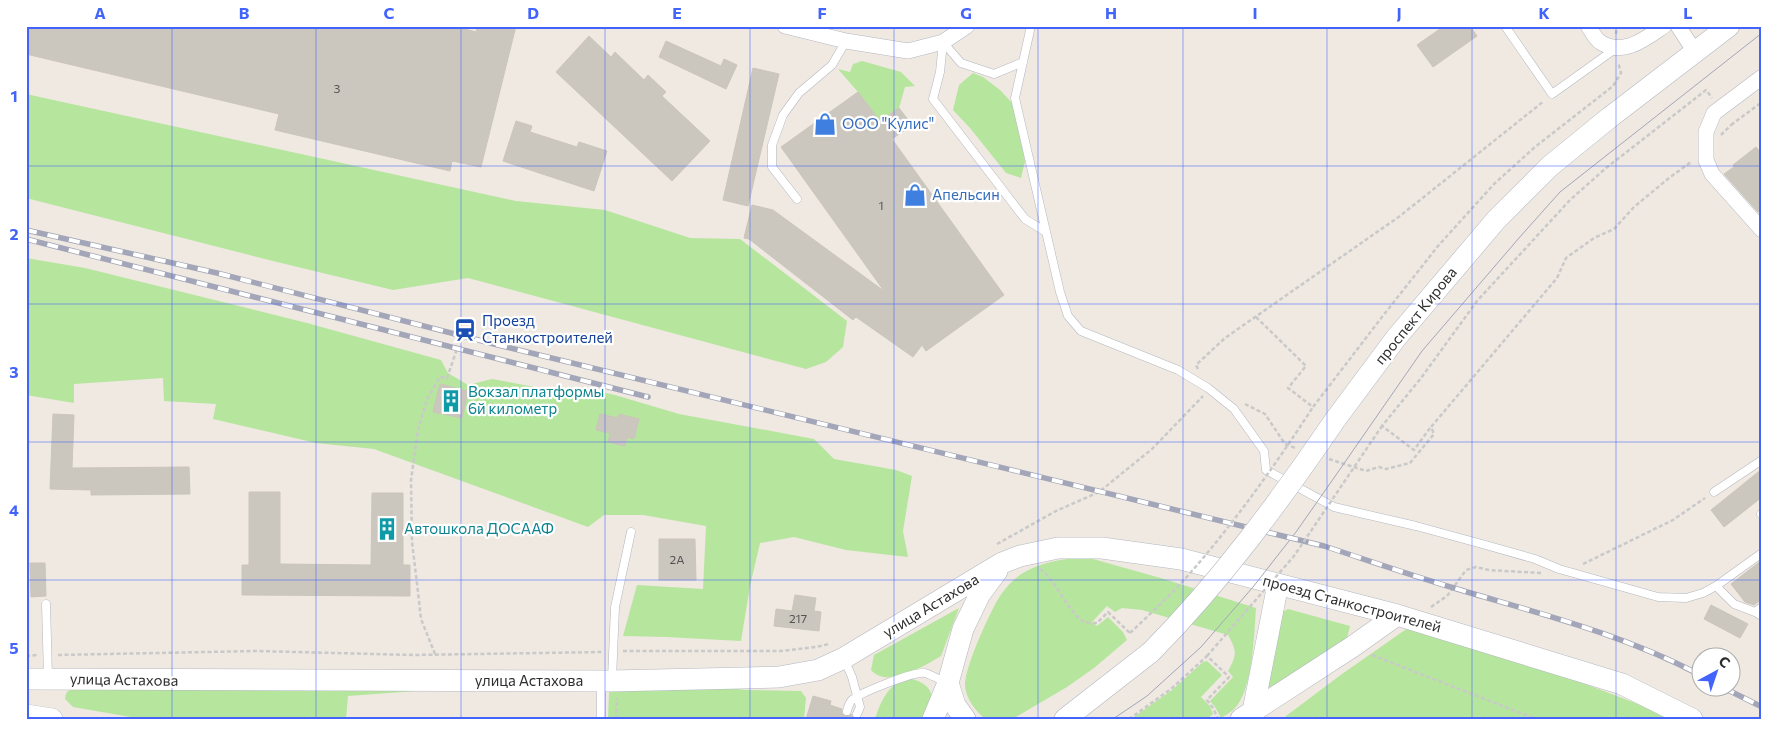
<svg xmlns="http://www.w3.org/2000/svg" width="1788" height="745" font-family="Commissioner,sans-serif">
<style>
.green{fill:#b6e59e}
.building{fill:#cbc7bf;stroke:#cbc5ba}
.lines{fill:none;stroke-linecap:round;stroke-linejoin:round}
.lane-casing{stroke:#b4b7c1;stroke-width:9}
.street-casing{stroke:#b4b7c1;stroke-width:16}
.secondary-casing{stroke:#b4b7c1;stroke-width:22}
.path{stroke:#c9c9c9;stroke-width:2.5;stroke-dasharray:4 2.5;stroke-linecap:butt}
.lane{stroke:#fff;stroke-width:8}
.street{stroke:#fff;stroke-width:15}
.secondary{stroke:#fff;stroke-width:21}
.tram{stroke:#a3a6b8;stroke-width:1}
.rail-casing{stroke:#a3a6b8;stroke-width:5.5}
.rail{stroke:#fff;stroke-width:4;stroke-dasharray:11;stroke-linecap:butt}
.secondary-bridge-casing{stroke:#b4b7c1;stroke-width:22;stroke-linecap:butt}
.path-bridge{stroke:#c9c9c9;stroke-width:2.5;stroke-dasharray:4 2.5;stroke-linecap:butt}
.secondary-bridge{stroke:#fff;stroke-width:21}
.grid{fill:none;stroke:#4264fb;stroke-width:1;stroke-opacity:0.55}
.labels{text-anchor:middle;stroke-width:4.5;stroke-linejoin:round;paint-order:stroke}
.number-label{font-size:12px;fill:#555452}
.shop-label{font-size:15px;fill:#366cbe;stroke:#fff;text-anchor:start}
.street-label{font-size:15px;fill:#2e2e2e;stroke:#fff}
.transit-label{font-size:15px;fill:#164399;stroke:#fff;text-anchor:start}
.culture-label{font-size:15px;fill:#0d838f;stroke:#fff;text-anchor:start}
.neatline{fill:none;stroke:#4264fb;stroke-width:2}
.grid-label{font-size:16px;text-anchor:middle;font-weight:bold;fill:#4264fb}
</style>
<rect width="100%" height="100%" fill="#efe9e1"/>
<!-- green -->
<path class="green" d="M862 61 901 72 915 86 905 87 899 108 880 121 858 92 838 69 850 72 853 64Z
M973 73 983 77 1000 90 1014 105 1025 161 1021 178 1006 173 970 128 953 110 959 85Z
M26 94 516 201 605 210 690 238 740 239 847 321 843 347 826 362 806 369 468 278 393 290 277 262 26 198Z
M26 258 85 268 239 306 307 323 441 360 448 373 468 385 492 379 535 387 562 396 583 388 615 395 679 414 814 439 834 459 896 470 912 476 903 531 908 557 846 550 794 537 760 543 750 586 741 641 666 637 623 636 637 585 703 589 706 526 643 515H604L588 527 374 449 316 443 213 419 216 404 164 401 163 378 74 384V403L26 395Z
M1086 557 1164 579 1256 608C1254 634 1253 691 1234 709 1230 713 1225 715 1221 718L1215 707 1210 701 1233 677 1228 671C1237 655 1237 651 1228 635L1142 610 1122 608 1115 612 1107 606 1092 622 1097 626 1108 617 1123 632 1127 640 1094 668 1067 687 1021 714 1012 719H985C976 711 966 699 965 686 964 669 988 617 997 601 1003 590 1013 579 1023 573 1043 561 1064 559 1086 557Z
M959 608 941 656C924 666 887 689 871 670L874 655Z
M1288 609 1350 626 1346 642 1270 687 1265 686 1277 615Z
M1415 623 1517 658 1651 709 1671 719H1282L1342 674Z
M1207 661 1222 675 1201 697 1210 706 1213 714 1207 719H1131L1172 690 1203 662Z
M905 678C916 679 931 684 932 698 932 705 929 713 928 719H875C881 701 887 687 905 678Z
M625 686H708L747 690 801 691 806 698 804 719H608L609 692Z
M75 689H443L348 696 346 719H142L73 707 65 699C66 691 68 690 75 689Z"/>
<!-- building -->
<path class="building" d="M26 26H454L476 32 477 26H516L481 167 452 161 450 171 275 130 279 114 26 54Z
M1444 26H1470L1477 36 1433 67 1417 45Z
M589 36 611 57 615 52 644 80 648 75 666 92 662 96 710 141 672 181 556 72Z
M666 41 721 66 724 59 737 65 726 89 659 57Z
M753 68 779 74 748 206 723 200Z
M858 92 880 121 899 108 912 125 892 139 1004 295 926 351 922 345 913 357 856 317 853 320 749 239 744 238 752 205 773 210 884 291 781 147Z
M516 121 532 126 530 132 577 147 579 142 607 151 594 191 503 161Z
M1756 147 1762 154V209L1758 212 1724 174 1734 167 1733 165Z
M440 384 468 391 462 418 433 412Z
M53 414 74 415 72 468 189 467 190 494 91 495V490L50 489Z
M600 414 618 418 619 414 639 419 634 439 627 437 625 446 608 442 610 433 596 430Z
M1762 469V497L1724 527 1711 510Z
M249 492H280V564L371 565 372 493H403V565H410V596L242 595V565H249Z
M659 539H695L696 580H659Z
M1762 560V599L1754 605 1745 602 1731 584Z
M30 563H45L46 596 31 597Z
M795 595 816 598 814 611 821 612 819 631 774 626 776 609 792 611Z
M1711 605 1748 624 1740 638 1704 619Z
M813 696 831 701 830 705 842 709V713L845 716 851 714 854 719H806Z"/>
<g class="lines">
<defs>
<path id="lane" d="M1031 26 1015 98 1060 292 1068 316 1081 331 1178 370 1208 388 1234 409 1264 451 1266 470 1334 507 1416 526 1482 544 1535 559 1559 569 1658 597 1686 598 1703 593 1716 586
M1505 26 1552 94 1615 49
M943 42 940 72 933 99 1025 219 1046 232
M943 42 961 63 994 74 1023 62
M797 199 772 167V145L783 115 799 93 832 65 846 41
M1714 492 1762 460
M1761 514H1762
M46 604 48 677
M1762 607 1755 612 1762 616
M1755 612 1734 604 1716 586 1762 553
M844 659 852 677 860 707 857 714
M612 679 615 607 631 532
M601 683V719
M847 711C848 707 849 703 852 700 860 693 914 671 925 673 932 675 940 680 946 683"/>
<path id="street" d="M785 26 846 41 908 51 943 42 967 26
M1588 26C1592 31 1595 39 1600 42 1623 57 1645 39 1664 26
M1678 26 1695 52
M1762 77 1714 113 1706 132V160L1712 174 1762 230"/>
<path id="secondary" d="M1335 420 1396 338 1496 220 1550 166 1609 118 1729 26
M26 679 611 681 743 678 779 677 818 670 844 658 1002 563 1020 556 1058 548H1102L1181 559 1397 615 1622 684 1692 719
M948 683 955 705 965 719
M1253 711 1278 584
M26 715 52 719
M933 719 948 683 963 629 980 594 997 571
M1065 719 1151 652
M1241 719 1352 647 1397 615"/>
</defs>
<!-- lane casing -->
<use href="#lane" class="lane-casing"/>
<!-- street casing -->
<use href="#street" class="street-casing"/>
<!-- secondary casing -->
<use href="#secondary" class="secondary-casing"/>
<!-- path -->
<path class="path" d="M1761 26 1762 28
M1616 34 1617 26
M1731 125 1762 102
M1721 135 1731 125
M1256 317 1306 366 1288 388 1313 407 1382 317 1438 246 1494 184 1535 147 1613 86 1621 73 1618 62
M1198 369 1196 365 1225 338 1400 216 1544 101
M1245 404 1265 414 1285 444 1295 448
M1430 428 1414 450 1382 426 1421 378 1477 301 1570 200 1606 168 1706 90 1712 98
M1329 459 1366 471 1379 467 1386 469 1410 463 1434 434 1431 427 1557 278 1566 258 1594 238 1614 229 1634 207 1669 178 1691 162
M997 544 1056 511 1099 492 1152 449 1203 396
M1583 564 1673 520 1705 498
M1040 569C1057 581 1069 615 1085 622 1087 623 1093 623 1097 623L1108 612 1130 633
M1431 607 1447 596 1466 570 1476 567 1489 570 1541 573
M623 651H781L816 647 829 644
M435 654 421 619 418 592 412 542 411 480 418 430 427 399 440 377 447 378 458 346
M58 655 256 651 414 655 602 652
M1372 655 1536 719
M26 656 37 655
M616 719 617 698
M1129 719 1171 689 1207 656 1229 677 1207 700 1213 708 1218 719"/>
<!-- lane -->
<use href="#lane" class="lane"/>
<!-- street -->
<use href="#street" class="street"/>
<!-- secondary -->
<use href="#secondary" class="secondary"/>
<!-- tram -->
<path class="tram" d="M1113 719 1147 696 1201 647 1253 587 1296 532 1336 475 1422 351 1519 238 1560 192 1762 33"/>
<defs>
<path id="rail" d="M26 230 217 273 494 344 1324 546C1367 560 1410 575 1454 588 1537 613 1623 634 1700 675
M26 239 648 397
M1724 688 1762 707"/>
</defs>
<!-- rail casing -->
<use href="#rail" class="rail-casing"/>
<!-- rail -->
<use href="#rail" class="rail"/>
<defs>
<path id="secondary-bridge" d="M1151 652C1221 581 1279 502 1335 420"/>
</defs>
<!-- secondary-bridge casing -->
<use href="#secondary-bridge" class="secondary-bridge-casing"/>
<!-- path-bridge -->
<path class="path-bridge" d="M1130 633C1151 613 1173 593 1192 571 1237 519 1276 464 1313 407
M1207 656 1294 556 1382 426"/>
<!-- secondary-bridge -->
<use href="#secondary-bridge" class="secondary-bridge"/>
</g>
<!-- grid -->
<path class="grid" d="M172 26V719M316 26V719M461 26V719M605 26V719M750 26V719M894 26V719M1038 26V719M1183 26V719M1327 26V719M1472 26V719M1616 26V719M26 166H1762M26 304H1762M26 442H1762M26 580H1762"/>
<!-- icons -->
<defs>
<symbol id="shop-bare" viewBox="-9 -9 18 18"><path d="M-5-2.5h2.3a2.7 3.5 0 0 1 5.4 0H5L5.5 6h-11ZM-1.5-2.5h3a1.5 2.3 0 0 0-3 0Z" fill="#3f7fe0" stroke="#fff" stroke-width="2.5" paint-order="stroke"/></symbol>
<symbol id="station-bare" viewBox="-9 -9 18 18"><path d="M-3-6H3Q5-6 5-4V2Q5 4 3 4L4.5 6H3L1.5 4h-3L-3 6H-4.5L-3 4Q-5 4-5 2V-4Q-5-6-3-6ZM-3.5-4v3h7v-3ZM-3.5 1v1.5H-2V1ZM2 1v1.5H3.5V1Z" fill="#1a4fb4" stroke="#fff" stroke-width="2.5" paint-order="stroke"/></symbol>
<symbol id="building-bare" viewBox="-9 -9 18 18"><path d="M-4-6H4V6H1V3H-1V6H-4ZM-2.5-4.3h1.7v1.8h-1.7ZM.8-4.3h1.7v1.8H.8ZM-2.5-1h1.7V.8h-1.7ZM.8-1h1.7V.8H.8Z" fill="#0f9aa8" stroke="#fff" stroke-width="2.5" paint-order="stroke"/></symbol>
</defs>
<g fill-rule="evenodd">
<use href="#shop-bare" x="809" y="108" width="32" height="32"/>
<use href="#shop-bare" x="899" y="179" width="32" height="32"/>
<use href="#station-bare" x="449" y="314" width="32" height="32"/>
<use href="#building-bare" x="435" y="385" width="32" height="32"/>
<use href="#building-bare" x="371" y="513" width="32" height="32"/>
</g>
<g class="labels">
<!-- number labels -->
<g class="number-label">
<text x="337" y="93">3</text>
<text x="881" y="210">1</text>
<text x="677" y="564">2А</text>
<text x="798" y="623">217</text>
</g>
<!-- shop labels -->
<g class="shop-label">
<text x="842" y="129">ООО "Кулис"</text>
<text x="932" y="200">Апельсин</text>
</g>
<!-- street labels -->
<g class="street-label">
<text transform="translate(1416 316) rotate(-51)" y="5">проспект Кирова</text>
<text transform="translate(1352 604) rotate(15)" y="5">проезд Станкостроителей</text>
<text transform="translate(931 606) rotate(-31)" y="5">улица Астахова</text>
<text transform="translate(124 680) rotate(1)" y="5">улица Астахова</text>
<text x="529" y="686">улица Астахова</text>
</g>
<!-- transit labels -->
<g class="transit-label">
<text x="482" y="326">Проезд<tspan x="482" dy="17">Станкостроителей</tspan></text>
</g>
<!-- culture labels -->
<g class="culture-label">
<text x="468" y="397">Вокзал платформы<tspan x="468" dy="17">6й километр</tspan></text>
<text x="404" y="534">Автошкола ДОСААФ</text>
</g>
</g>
<!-- border -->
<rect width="1788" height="745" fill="none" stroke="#ffffff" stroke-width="55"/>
<!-- north arrow -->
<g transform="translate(1716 672) rotate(40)"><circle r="24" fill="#ffffff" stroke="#ababab"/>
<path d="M0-4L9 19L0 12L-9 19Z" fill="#4264fb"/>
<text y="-8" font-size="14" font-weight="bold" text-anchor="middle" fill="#2e2e2e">С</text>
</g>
<rect x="28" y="28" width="1732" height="690" class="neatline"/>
<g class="grid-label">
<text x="100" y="19">A</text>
<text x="244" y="19">B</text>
<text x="389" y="19">C</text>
<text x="533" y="19">D</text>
<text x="677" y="19">E</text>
<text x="822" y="19">F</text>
<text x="966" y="19">G</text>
<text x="1111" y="19">H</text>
<text x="1255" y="19">I</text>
<text x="1399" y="19">J</text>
<text x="1544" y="19">K</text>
<text x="1688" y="19">L</text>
<text x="14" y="102">1</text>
<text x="14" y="240">2</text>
<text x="14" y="378">3</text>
<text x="14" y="516">4</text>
<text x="14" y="654">5</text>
</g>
</svg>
